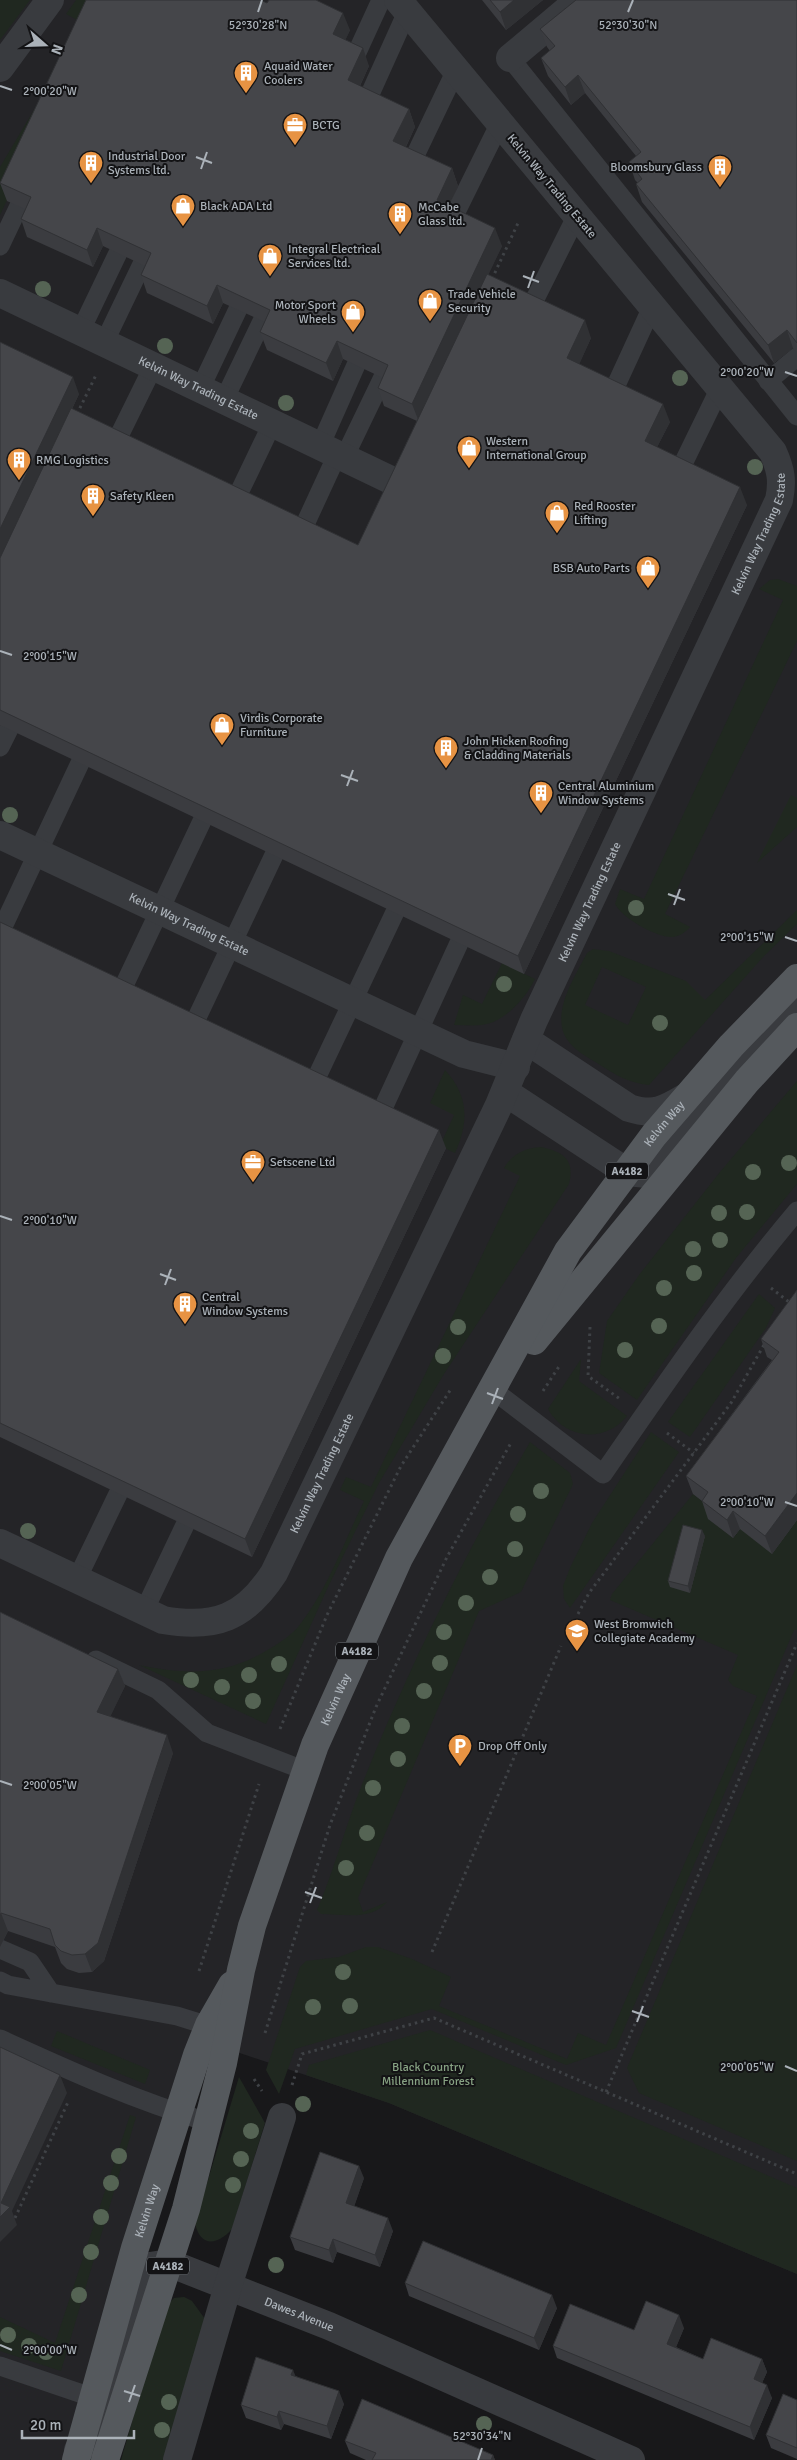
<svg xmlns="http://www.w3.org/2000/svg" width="797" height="2460" font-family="Signika,sans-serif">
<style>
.built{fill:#242427}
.green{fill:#202820;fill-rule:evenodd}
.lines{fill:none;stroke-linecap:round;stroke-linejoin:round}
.path{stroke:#3f4246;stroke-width:3;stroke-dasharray:2.5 4;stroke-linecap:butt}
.service{stroke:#393b3f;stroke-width:19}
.minor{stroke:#393b3f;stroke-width:28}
.primary{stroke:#55595d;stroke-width:28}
.tree{fill:#556454}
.wall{fill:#3b3c40}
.shaded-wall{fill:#303134}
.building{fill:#45464a;stroke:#303134}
.ticks{fill:none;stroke:#abb2b9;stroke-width:2}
.labels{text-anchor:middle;stroke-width:4;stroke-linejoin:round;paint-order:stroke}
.shield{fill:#131315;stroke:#7d8288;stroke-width:1}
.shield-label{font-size:11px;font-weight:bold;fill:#abb2b9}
.poi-label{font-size:12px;fill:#abb2b9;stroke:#131315;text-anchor:start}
.street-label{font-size:12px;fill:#abb2b9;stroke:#131315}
.park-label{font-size:12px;fill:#87a283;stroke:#131315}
.ticks-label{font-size:12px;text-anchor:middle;fill:#abb2b9;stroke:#131315;stroke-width:4;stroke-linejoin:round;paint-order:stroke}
</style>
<rect width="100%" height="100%" fill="#18181a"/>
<!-- built -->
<path class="built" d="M0 0H797V2274L389 2103 213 2044 239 1974 209 2025 197 2055 135 2248 76 2460H0Z"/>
<!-- green -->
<path class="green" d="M0 0H30L0 40Z
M76 0H101L0 215V167L85 24 66 14Z
M778 579 797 586V641L665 914 690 927C686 932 680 936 673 937 657 938 622 918 615 904L620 889 644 899 783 600 759 589 770 580Z
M791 795 797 798V827L757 863Z
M797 910V924L764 956 649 1085C628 1083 614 1074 597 1063 587 1057 576 1051 569 1042 548 1016 575 977 587 953L593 949 609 951 686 981 705 1000ZM602 967 646 987 628 1025 585 1005Z
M502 963 535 979C526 998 505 1022 482 1025 473 1026 463 1025 454 1025L463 995 482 1004Z
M445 1070C469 1096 469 1122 455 1153L440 1146 454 1115 430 1103Z
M797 1081V1184L736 1258 637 1400 599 1373 607 1321 639 1275 720 1172Z
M541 1147C564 1152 575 1160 569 1184L444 1374 379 1483 328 1587 266 1724 139 1665C188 1675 227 1676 271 1648 281 1642 291 1635 298 1627 327 1591 344 1542 364 1501L340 1490 346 1477 371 1487 520 1176 504 1168C512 1154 525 1148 541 1147Z
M759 1294 775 1308 766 1328 690 1437 668 1422Z
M581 1359 579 1381 627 1416C606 1443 565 1440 548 1409Z
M651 1432 679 1452 570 1608 564 1599 563 1586 570 1568 592 1523Z
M530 1442 570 1473 573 1484 521 1592 479 1611 358 1898 363 1912 387 1902C371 1921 344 1914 321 1914L317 1910C335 1868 346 1824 363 1782 410 1664 466 1552 530 1442Z
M693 1494 715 1510 709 1519 733 1538 740 1529 797 1520V1630H794L616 2048 566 2065 432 2009 295 2049 279 2094 266 2070 300 1967 306 1961 339 1957 366 1947H378L412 1959 451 1977 439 2006 567 2059 578 2033 606 2045 757 1696 733 1686 728 1680 738 1655 610 1600 612 1594Z
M797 1665V2161L639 2093 627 2068Z
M430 2030 797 2188V2274L389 2103 306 2075 309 2065Z
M57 2031 150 2070 145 2084 51 2046Z
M239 2077 265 2123 232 2229C218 2245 200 2248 195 2223Z
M130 2115 136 2117 61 2371 0 2351V2317L55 2343Z
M184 2297 192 2301 205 2319 164 2460H121L165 2308 174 2298Z"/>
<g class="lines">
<!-- path -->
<path class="path" d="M492 279 519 221
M77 414 96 375
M771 1288 789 1302
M590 1327 588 1376 620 1399
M543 1391 560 1365
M667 1433 694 1453
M578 1614 589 1593 731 1403 765 1343
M280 1729 327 1615 401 1466 451 1389
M432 1952 561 1646
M199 1971 259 1784
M265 2033 330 1825 376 1707 447 1557 512 1441
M254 2079 262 2091
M292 2085 302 2054 434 2018 797 2174
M606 2092 797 1643
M15 2218 69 2100"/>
<!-- service -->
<path class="service" d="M510 58 797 416
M354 59 381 0
M366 103 407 12
M411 164 456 70
M451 222 500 123
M0 246 19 206
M530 309 577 215
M80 332 118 253
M104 343 142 264
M768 381 797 357
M200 389 238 309
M612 394 652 307
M224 400 262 321
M115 444 153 367
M320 446 356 365
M344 458 383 377
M679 472 720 388
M235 501 272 424
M301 533 337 455
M0 747 9 729
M0 933 80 763
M120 994 202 821
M192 1028 274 855
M313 1085 395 912
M379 1117 459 943
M493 1390 603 1474C665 1384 727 1294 797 1211
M77 1579 118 1494
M144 1611 185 1525
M96 1660 158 1690 207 1733 306 1771
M0 1949 30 1962 51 1993
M0 1981 8 1985 177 2016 219 2029
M0 2039C68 2070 136 2101 208 2122
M0 2366 103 2401"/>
<!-- minor -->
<g class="minor">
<path d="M510 58 579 0"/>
<path d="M0 68 50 0"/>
<path id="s1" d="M0 293 397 483"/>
<path id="s2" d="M0 835 464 1054 516 1067"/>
<path d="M526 1040 629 1108C654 1116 664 1110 686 1097"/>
<path d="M505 1092 627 1172 647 1174 688 1122 797 1000"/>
<path id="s3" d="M0 1543 163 1620C215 1629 245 1618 274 1573L499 1105 534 1020 779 500C783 481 781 470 773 452L398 0"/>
<path id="s4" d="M78 2450 100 2432 150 2266 169 2263 329 2326 631 2460"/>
<path d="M177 2460 228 2286 282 2117"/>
</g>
<!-- primary -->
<g class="primary">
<path d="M534 1341 747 1081 797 1027"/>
<path id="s5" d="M76 2460 135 2248 197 2055 209 2025 232 1985"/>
<path id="s6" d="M105 2460 186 2209 223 2063 241 1970 252 1926 315 1745 399 1558 568 1251 654 1135 731 1046 797 978"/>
</g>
</g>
<!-- trees -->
<g class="tree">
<circle cx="43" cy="289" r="8"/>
<circle cx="165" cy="346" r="8"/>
<circle cx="680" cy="378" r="8"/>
<circle cx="286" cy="403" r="8"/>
<circle cx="755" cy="467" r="8"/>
<circle cx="10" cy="815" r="8"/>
<circle cx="636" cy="908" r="8"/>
<circle cx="504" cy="984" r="8"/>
<circle cx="660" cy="1023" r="8"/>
<circle cx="789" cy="1163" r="8"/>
<circle cx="753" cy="1172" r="8"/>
<circle cx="747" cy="1212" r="8"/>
<circle cx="719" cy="1213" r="8"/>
<circle cx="720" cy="1240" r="8"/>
<circle cx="693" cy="1249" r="8"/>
<circle cx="694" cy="1273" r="8"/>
<circle cx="664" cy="1288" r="8"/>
<circle cx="659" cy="1326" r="8"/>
<circle cx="458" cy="1327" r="8"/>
<circle cx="625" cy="1350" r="8"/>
<circle cx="443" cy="1356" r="8"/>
<circle cx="541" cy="1491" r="8"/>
<circle cx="518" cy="1514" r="8"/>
<circle cx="28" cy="1531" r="8"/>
<circle cx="515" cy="1549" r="8"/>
<circle cx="490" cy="1577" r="8"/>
<circle cx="466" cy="1603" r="8"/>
<circle cx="444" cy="1632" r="8"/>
<circle cx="440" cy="1663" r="8"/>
<circle cx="279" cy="1664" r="8"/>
<circle cx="249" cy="1675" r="8"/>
<circle cx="191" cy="1680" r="8"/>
<circle cx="222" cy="1687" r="8"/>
<circle cx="424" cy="1691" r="8"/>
<circle cx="253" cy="1701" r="8"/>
<circle cx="402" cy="1726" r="8"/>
<circle cx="398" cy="1759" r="8"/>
<circle cx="373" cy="1788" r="8"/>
<circle cx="367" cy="1833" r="8"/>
<circle cx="346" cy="1868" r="8"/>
<circle cx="343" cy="1972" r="8"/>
<circle cx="350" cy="2006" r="8"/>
<circle cx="313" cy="2007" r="8"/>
<circle cx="303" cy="2104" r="8"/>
<circle cx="251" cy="2131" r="8"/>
<circle cx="119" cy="2156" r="8"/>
<circle cx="241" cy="2159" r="8"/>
<circle cx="111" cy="2183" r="8"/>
<circle cx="233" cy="2185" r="8"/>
<circle cx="101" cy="2217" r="8"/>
<circle cx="91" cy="2252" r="8"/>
<circle cx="276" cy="2265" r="8"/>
<circle cx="79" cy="2295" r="8"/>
<circle cx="8" cy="2335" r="8"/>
<circle cx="29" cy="2346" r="8"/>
<circle cx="46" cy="2352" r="8"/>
<circle cx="169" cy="2402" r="8"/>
<circle cx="484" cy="2424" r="8"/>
<circle cx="162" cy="2430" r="8"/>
</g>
<!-- wall -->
<path class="wall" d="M482 0H543L506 30Z
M797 0V353L793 348 774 363 642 202 636 184 638 183 635 180 629 162 636 156 585 93 571 105 548 76 541 58 550 51 547 47 540 29Z
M267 3 350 30 345 40 369 66 360 86 409 109 415 127 406 147 452 168 458 186 449 206 502 246 488 274 591 338 579 364 670 422 657 447 747 505 524 974 0 725V342L79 394 72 409 358 545 417 421 384 406 378 388 383 378 343 359 333 381 267 350 260 332 265 322 223 303 213 324 147 293 141 275 145 266 103 246 93 267 27 237 21 219 25 209 7 201 0 183Z
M0 922 446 1148 252 1557 0 1437Z
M797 1290V1520L772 1554 740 1529 733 1538 708 1519 702 1501 693 1494 686 1476 772 1360 767 1357 761 1339Z
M705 1536 690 1593 670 1587 668 1581Z
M0 1612 118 1669 125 1686 110 1716 173 1753 104 1961 92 1972 79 1973 67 1969 61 1963 55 1947 8 1931 0 1947Z
M364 2178 354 2206 393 2231 380 2267 337 2252 333 2263 295 2250 290 2237Z
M405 2283 557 2308 539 2350 409 2296Z
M684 2328 676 2347 703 2359H762L767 2372 762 2383 772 2398 754 2440 557 2358 553 2346 634 2330Z
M296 2376 344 2404 331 2439 284 2424 281 2430 246 2418 241 2405Z
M797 2400V2459L771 2448 766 2435Z
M345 2441 493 2455 495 2460H366L350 2453Z"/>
<!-- shaded-wall -->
<path class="shaded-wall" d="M514 0H543L506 30 500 12Z
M343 13 350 30 340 52 333 34Z
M363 48 369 66 354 98 348 80Z
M578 75 585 93 571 105 565 87Z
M409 109 415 127 400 159 393 141Z
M452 168 458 186 443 218 437 200Z
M97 228 103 246 93 267 87 250Z
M495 228 502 246 419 422 412 404Z
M217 285 223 303 213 324 207 306Z
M585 320 591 338 574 376 567 358Z
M787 330 793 348 774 363 768 345Z
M337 341 343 359 333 381 326 363Z
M73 377 79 394 0 561V529Z
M663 404 670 422 651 459 645 441Z
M740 487 747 505 524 974 518 956Z
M439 1130 446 1148 252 1557 245 1539Z
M797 1493V1520L772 1554 765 1536Z
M733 1511 740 1529 733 1538 727 1520Z
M702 1530 705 1536 690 1593 688 1586Z
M118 1669 125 1686 104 1730 97 1712Z
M167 1735 173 1753 104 1961 92 1972 85 1954Z
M1 1913 8 1931 0 1947V1916Z
M60 2075 67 2093 12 2211 17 2225 0 2242V2217L1 2203Z
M359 2166 364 2178 351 2216 346 2203Z
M388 2218 393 2231 380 2267 375 2255Z
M333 2239 337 2252 333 2263 329 2250Z
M552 2295 557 2308 539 2350 534 2338Z
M679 2315 684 2328 672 2357 667 2344Z
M762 2359 767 2372 758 2392 754 2379Z
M293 2370 298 2382 291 2375Z
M767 2385 772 2398 754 2440 750 2427Z
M339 2391 344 2404 331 2439 327 2426Z
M279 2411 284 2424 281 2430 277 2417Z
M493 2455 495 2460H491Z"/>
<!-- building -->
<path class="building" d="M86 0H260L267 3 269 0H316L343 13 333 34 363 48 348 80 409 109 393 141 452 168 437 200 495 228 412 404 378 388 388 365 337 341 326 363 260 332 270 310 217 285 207 306 141 275 151 253 97 228 87 250 21 219 31 197 0 183Z
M490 0H514L500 12Z
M576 0H797V343L787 330 768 345 636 184 642 179 629 162 641 152 578 75 565 87 541 58 555 46 540 29Z
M487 274 585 320 567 358 663 404 645 441 740 487 518 956 0 710V558L71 408 358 545Z
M0 342 73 377 0 529Z
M0 922 439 1130 245 1539 0 1423Z
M797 1290V1493L765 1536 733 1511 727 1520 702 1501 708 1492 686 1476 779 1352 761 1339Z
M683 1525 702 1530 688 1586 668 1581Z
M0 1612 118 1669 97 1712 167 1735 98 1943 85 1954 72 1955 61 1951 55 1945 50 1929 1 1913 0 1916Z
M0 2047 60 2075 1 2203 10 2207 0 2217Z
M320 2152 359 2166 346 2203 388 2218 375 2255 333 2239 329 2250 290 2237Z
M423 2241 552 2295 534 2338 405 2283Z
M646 2301 679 2315 667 2344 703 2359 711 2338 762 2359 754 2379 767 2385 750 2427 553 2346 570 2304 634 2330Z
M256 2357 293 2370 291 2375 339 2391 327 2426 279 2411 277 2417 241 2405Z
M783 2394 797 2400V2448L766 2435Z
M362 2399 493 2455 491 2460H372L376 2453 345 2441Z"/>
<!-- ticks -->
<path class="ticks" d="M258 12 262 0M628 12 633 0M0 86 12 90M196 157 212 163M201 169 207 152M523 276 539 282M528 288 534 271M785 372 797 376M0 651 12 655M341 775 358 781M347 786 353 770M668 894 685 900M674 905 680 889M785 937 797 941M0 1216 12 1220M160 1274 176 1280M165 1285 171 1269M487 1393 503 1399M492 1404 498 1388M785 1502 797 1506M0 1781 12 1785M305 1892 322 1898M310 1903 316 1887M632 2011 649 2017M637 2022 643 2006M785 2066 797 2071M0 2345 12 2350M124 2391 140 2396M129 2402 135 2385M478 2460 482 2448"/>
<!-- icons -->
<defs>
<symbol id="building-pin" viewBox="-11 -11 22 30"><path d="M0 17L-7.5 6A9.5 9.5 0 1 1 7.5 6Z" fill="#e79343" stroke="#131315"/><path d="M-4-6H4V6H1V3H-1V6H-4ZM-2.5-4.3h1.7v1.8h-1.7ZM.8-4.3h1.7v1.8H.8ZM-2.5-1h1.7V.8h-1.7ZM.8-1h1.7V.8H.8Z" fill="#fff"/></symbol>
<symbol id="office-pin" viewBox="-11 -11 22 30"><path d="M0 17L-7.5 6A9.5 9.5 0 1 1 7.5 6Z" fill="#e79343" stroke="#131315"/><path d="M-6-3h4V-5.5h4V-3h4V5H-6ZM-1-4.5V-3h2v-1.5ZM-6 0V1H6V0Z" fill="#fff"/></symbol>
<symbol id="shop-pin" viewBox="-11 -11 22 30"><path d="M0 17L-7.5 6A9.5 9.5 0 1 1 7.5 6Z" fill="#e79343" stroke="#131315"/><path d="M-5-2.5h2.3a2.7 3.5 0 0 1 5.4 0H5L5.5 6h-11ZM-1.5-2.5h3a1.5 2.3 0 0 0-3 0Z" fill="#fff"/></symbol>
<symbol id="school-pin" viewBox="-11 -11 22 30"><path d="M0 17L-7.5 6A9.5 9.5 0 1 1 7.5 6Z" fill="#e79343" stroke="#131315"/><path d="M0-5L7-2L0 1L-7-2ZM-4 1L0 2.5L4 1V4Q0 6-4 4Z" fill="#fff"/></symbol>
<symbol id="parking-pin" viewBox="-11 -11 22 30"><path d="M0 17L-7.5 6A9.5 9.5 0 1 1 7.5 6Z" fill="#e79343" stroke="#131315"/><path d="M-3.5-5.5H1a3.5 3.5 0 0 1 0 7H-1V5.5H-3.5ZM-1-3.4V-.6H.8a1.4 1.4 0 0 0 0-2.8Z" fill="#fff"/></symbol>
</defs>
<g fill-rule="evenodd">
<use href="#building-pin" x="232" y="59" width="28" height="38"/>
<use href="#office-pin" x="281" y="111" width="28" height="38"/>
<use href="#building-pin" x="77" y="149" width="28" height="38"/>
<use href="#building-pin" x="706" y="153" width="28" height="38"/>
<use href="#shop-pin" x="169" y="192" width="28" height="38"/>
<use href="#building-pin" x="386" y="200" width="28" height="38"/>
<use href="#shop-pin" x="256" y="242" width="28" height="38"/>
<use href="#shop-pin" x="416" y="287" width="28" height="38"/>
<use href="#shop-pin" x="339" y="298" width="28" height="38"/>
<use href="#shop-pin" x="455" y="434" width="28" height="38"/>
<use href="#building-pin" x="5" y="446" width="28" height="38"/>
<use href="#building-pin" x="79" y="482" width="28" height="38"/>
<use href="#shop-pin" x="543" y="499" width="28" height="38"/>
<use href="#shop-pin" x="634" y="554" width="28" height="38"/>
<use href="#shop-pin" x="208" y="711" width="28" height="38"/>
<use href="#building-pin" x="432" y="734" width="28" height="38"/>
<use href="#building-pin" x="527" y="779" width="28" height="38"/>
<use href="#office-pin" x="239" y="1148" width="28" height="38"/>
<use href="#building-pin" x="171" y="1290" width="28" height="38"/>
<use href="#school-pin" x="563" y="1617" width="28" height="38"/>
<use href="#parking-pin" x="446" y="1732" width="28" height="38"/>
</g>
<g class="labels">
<!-- shield labels -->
<g class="shield">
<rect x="606" y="1162.5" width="42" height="17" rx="4"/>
<rect x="336" y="1642.5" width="42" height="17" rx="4"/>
<rect x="147" y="2257.5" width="42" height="17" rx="4"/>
</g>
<g class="shield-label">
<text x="627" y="1175">A4182</text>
<text x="357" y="1655">A4182</text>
<text x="168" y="2270">A4182</text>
</g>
<!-- poi labels -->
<g class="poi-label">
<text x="264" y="70">Aquaid Water<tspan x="264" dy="14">Coolers</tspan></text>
<text x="312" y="129">BCTG</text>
<text x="108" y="160">Industrial Door<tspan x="108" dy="14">Systems ltd.</tspan></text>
<text x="702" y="171" text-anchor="end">Bloomsbury Glass</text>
<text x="200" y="210">Black ADA Ltd</text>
<text x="418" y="211">McCabe<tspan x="418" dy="14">Glass ltd.</tspan></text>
<text x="288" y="253">Integral Electrical<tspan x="288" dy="14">Services ltd.</tspan></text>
<text x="448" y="298">Trade Vehicle<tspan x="448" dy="14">Security</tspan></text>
<text x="336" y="309" text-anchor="end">Motor Sport<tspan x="336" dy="14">Wheels</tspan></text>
<text x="486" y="445">Western<tspan x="486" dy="14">International Group</tspan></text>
<text x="36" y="464">RMG Logistics</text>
<text x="110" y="500">Safety Kleen</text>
<text x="574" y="510">Red Rooster<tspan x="574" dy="14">Lifting</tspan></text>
<text x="630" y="572" text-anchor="end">BSB Auto Parts</text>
<text x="240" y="722">Virdis Corporate<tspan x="240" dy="14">Furniture</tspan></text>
<text x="464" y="745">John Hicken Roofing<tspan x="464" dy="14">&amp; Cladding Materials</tspan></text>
<text x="558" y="790">Central Aluminium<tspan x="558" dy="14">Window Systems</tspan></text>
<text x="270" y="1166">Setscene Ltd</text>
<text x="202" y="1301">Central<tspan x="202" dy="14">Window Systems</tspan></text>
<text x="594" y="1628">West Bromwich<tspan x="594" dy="14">Collegiate Academy</tspan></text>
<text x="478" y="1750">Drop Off Only</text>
</g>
<!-- street labels -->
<g class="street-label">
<text transform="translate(552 186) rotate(50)" y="4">Kelvin Way Trading Estate</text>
<text dy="4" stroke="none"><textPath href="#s1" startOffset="220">Kelvin Way Trading Estate</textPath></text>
<text dy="4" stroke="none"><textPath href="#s3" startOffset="1458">Kelvin Way Trading Estate</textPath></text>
<text dy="4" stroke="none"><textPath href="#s3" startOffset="1052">Kelvin Way Trading Estate</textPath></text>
<text dy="4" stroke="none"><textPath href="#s2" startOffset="209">Kelvin Way Trading Estate</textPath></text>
<text dy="4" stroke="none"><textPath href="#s6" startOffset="1461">Kelvin Way</textPath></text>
<text dy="4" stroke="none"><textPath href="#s3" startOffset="421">Kelvin Way Trading Estate</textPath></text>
<text dy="4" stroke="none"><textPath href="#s6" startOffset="796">Kelvin Way</textPath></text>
<text dy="4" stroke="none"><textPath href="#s5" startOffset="259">Kelvin Way</textPath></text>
<text dy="4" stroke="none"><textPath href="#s4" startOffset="361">Dawes Avenue</textPath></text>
</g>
<!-- park labels -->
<g class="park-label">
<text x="428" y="2071">Black Country<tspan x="428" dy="14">Millennium Forest</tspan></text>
</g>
</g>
<g class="ticks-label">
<text x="628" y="29">52°30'30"N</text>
<text x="258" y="29">52°30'28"N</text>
<text x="50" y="95">2°00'20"W</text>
<text x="747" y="376">2°00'20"W</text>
<text x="50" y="660">2°00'15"W</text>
<text x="747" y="941">2°00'15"W</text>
<text x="50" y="1224">2°00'10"W</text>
<text x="747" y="1506">2°00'10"W</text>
<text x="50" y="1789">2°00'05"W</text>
<text x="747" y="2071">2°00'05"W</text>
<text x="50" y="2354">2°00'00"W</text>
<text x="482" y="2440">52°30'34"N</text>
</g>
<!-- north arrow -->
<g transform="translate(45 45) rotate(110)" stroke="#131315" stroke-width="4" paint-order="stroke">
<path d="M0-4L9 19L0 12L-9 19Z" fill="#abb2b9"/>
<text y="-8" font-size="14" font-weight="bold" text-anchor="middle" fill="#abb2b9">N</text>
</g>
<!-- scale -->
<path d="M22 2430v8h112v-8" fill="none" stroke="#abb2b9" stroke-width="2.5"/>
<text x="30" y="2430" font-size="15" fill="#abb2b9" stroke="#131315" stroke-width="4" paint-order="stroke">20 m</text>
</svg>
